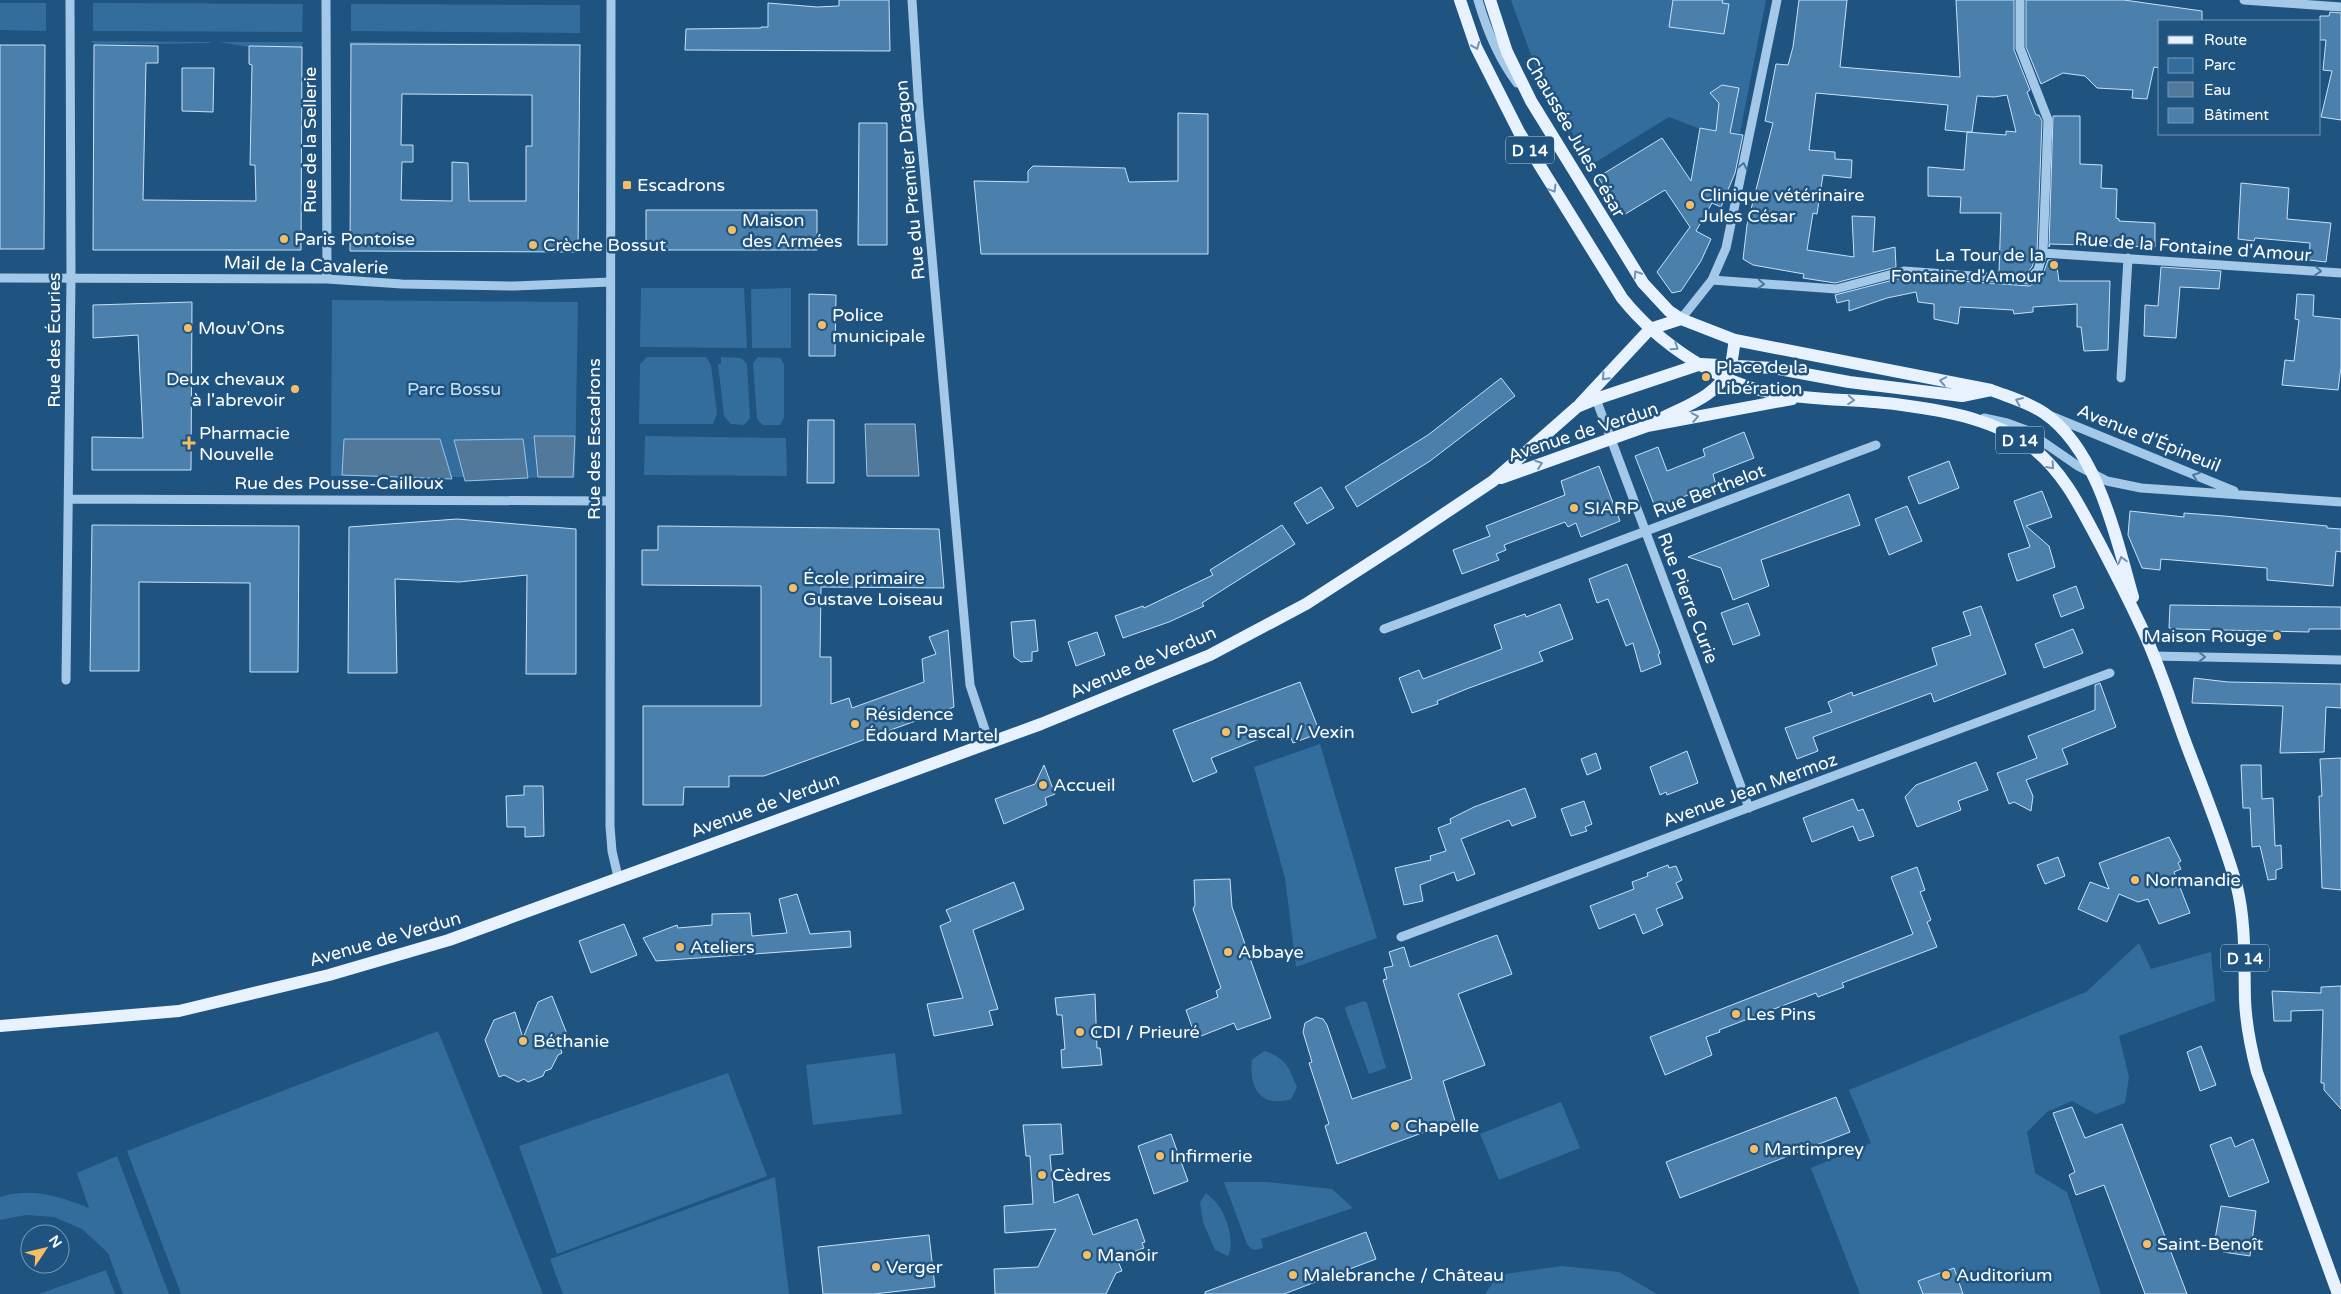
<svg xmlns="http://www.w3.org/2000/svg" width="2341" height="1294" font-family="'Varela Round',sans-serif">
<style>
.green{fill:#336d9e}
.water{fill:#53799a;stroke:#98c6ea}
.building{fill:#4c80ac;stroke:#c8e1f6;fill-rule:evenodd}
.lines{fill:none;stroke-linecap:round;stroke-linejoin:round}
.minor{stroke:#a4c9e8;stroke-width:9}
.major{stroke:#e7f2fe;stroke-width:12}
.oneway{stroke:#6f93b2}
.oneway2{stroke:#47769f}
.poi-dot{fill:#f6be64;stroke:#1f5380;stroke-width:2}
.labels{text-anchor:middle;stroke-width:5;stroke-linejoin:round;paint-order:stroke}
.shield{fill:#1f5380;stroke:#bccbd9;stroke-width:1}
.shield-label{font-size:16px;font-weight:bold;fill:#fff}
.street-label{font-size:18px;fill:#fff;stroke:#1f5380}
.poi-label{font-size:18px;fill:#fff;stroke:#1f5380;text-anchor:start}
.park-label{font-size:18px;fill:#c8e1f6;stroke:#1f5380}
</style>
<rect width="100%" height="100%" fill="#1f5380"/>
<!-- green -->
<path class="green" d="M1511 0H1766L1740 133 1700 129 1669 117 1591 165 1539 77Z
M0 3H46V31L0 30Z
M93 3 303 4 302 32 93 31Z
M351 4 580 5V33L351 31Z
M91 41 210 42 211 43 95 45Z
M219 42H303L302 47H249Z
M349 42 582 44V45L351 44V53Z
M641 288H744L747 348 640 347Z
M791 288V348H752L751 289Z
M332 300 578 302 575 478 331 476Z
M647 357H706L711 365 717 414 713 424H639L640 364Z
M721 357 741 358 747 364 750 418 744 425 731 424 724 416 718 364H721Z
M758 357 780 358 784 364V418L780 425H763L757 419 753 363Z
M645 436 786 438 787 476 644 475Z
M1320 744 1377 938 1296 967 1285 878 1254 767Z
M2139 943 2151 969 2211 952 2215 1001 2119 1036 2129 1077 2125 1103 2096 1114 2072 1101 2047 1112 2027 1132 2035 1173 2067 1192 2101 1294H1860L1811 1168 1871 1143 1849 1090 2086 992Z
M1364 1001 1367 1003 1386 1068 1369 1074 1345 1009 1346 1007Z
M438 1031 543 1294H181L127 1151Z
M1264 1051C1285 1057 1289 1067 1297 1087L1291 1099C1260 1108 1249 1088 1252 1060Z
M895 1053 902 1114 813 1125 806 1065Z
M728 1073 767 1176 557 1254 519 1146Z
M1561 1102 1580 1148 1499 1180 1480 1134Z
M117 1156 169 1294H123L108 1253 82 1229 54 1217 26 1215 0 1220V1197C31 1187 60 1196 89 1208L77 1173Z
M775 1177 789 1294H563L550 1259Z
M1224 1182H1268L1332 1189 1353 1208 1261 1239 1263 1247C1256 1251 1252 1251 1247 1244Z
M1206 1193C1210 1197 1215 1200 1218 1205 1227 1217 1235 1242 1228 1256L1215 1250 1203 1222 1200 1202Z
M1562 1266 1619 1272 1657 1294H1485L1498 1275Z
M106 1270 115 1294H39Z"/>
<!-- water -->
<path class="water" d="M865 424H915L919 476H867Z
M534 436H575L573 477H538Z
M344 439H440L452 479 342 475Z
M523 439 528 478 465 481 454 440Z"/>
<!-- building -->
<path class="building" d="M839 0H889L890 51 685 50 686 29 761 28V27H768V3L817 7 839 6Z
M1673 0H1723L1722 3 1729 4 1724 34 1669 27Z
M1799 0H1847L1840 67 1960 77 1956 0H2014V50L2030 90 2027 92 2036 115H2039L2042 121 2037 252 2032 267 2026 274 1999 272 2001 213H1960L1961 197 1928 196V167L1964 170 1967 132 1945 130 1948 105 1816 93 1809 150 1835 152V159L1852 160 1851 178 1823 175 1817 214 1813 213 1807 250 1854 257 1852 216 1875 217 1873 252 1895 247 1896 267 1835 283 1803 278 1804 274 1753 265 1743 259 1747 225 1773 123 1765 121 1776 64 1788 65 1793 47ZM2007 95 2016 132 2006 131V135L1967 132H1972L1977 96 1994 97Z
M2026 0H2124L2202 11V21H2160V68L2154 67 2147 99 2132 98 2133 90 2097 88 2085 76 2063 73 2041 84 2026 47Z
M2330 12 2341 13V120L2321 117 2332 71 2323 70 2326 40H2320V16H2329Z
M351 44 580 45 578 252 350 251ZM402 94 532 95V146H526V201H469L468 163 452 162V201L401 200 402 162H413V145H401Z
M0 45H45L44 249H0Z
M94 45 158 46V63H146L143 200 256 201 255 165H250L252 65 249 64V46L302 47 301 250H93Z
M182 68H214L213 112 182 111Z
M1722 85 1739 88 1730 133 1743 135 1735 173 1721 207 1712 203 1696 231 1711 239 1701 261 1681 291 1672 293 1657 272 1690 227 1665 190 1622 216 1598 177 1662 138 1691 181 1700 128 1716 131 1719 103 1710 93Z
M1178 113 1208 114V254H981L974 181 1028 182V171L1033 166 1125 168 1129 182 1178 181Z
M2053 116H2080V164L2102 165 2101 188 2117 189 2116 218 2119 219V221L2155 223V247L2050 244 2049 247Z
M859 123H887V245H858Z
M2241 183 2289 188 2287 219 2331 223 2326 262 2309 260 2310 243 2255 238 2254 241 2238 239Z
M646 210H817V250H646Z
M2048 260H2056L2059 281H2110L2108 350 2084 351 2081 327H2077V304L2033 307V312L2014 314 2013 310 1960 307 1958 324 1934 319V304L1918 302 1916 292 1887 298 1849 311V300L1837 303 1835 295 1905 277 2030 286 2043 274Z
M2161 267 2221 271 2219 289 2180 287 2176 338 2144 336 2145 305 2158 306Z
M809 294 836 295 835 356H809Z
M2297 294 2314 295 2313 316 2341 319V367L2338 390 2282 385 2285 360 2294 361 2299 320 2295 319Z
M192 302 191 470H92V437L143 438 138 335 93 338V305Z
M1501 378 1515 396 1430 461 1357 507 1345 487 1428 435Z
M808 420H834V483H807Z
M1744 432 1754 458 1713 474 1716 485 1655 507 1635 456 1658 447 1667 471 1705 456 1703 449Z
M1949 461 1959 488 1919 504 1908 477Z
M1599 466 1620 521 1581 537 1576 523 1568 527 1565 522 1504 545 1506 550 1496 554 1499 560 1462 574 1453 550 1490 536 1486 526 1565 495 1561 481Z
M1321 487 1334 508 1307 524 1294 503Z
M2042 491 2052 517 2026 526 2049 546 2055 567 2017 581 2008 554 2030 547 2014 501Z
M1849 494 1860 525 1761 560 1769 586 1733 600 1721 568 1688 557Z
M1907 506 1922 541 1889 555 1875 519Z
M2130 511 2184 517V513L2224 516 2327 526V528L2341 529V552L2336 551 2333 586 2267 580V568L2161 559 2160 570 2142 568 2128 535Z
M457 519 576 529V674H526L527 575 459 582 395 579 397 673H348L349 527Z
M92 525 299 526 298 672H250V583L139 582V671H90Z
M1282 525 1295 544 1202 603 1204 606 1169 622 1123 638 1115 616 1143 606 1144 608 1213 575 1210 570Z
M658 526 939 529 944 588 821 587 820 657H831V704L849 698 852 708 924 682 922 659 936 654 929 637 948 630 954 707 764 776H729V787H684L683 805H643V706H761V586L642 585V550H658Z
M1627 564 1660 653 1658 654 1661 664 1641 672 1633 643 1626 646 1608 599 1597 603 1589 579Z
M2076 586 2084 608 2061 617 2053 595Z
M1748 603 1760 635 1733 645 1721 613Z
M1560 604 1573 639 1539 652 1543 661 1469 688 1437 701 1438 704 1412 713 1399 678 1419 670 1423 679 1502 649 1494 625 1525 614 1526 617Z
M2170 605 2341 607V629H2309V632L2178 629 2169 628Z
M1981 606 2006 674 1934 702 1931 693 1813 737 1818 751 1797 759 1785 728 1832 712 1828 702 1852 692 1853 696 1937 665 1932 648 1971 635 1963 612Z
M1035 620 1038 651 1032 652V661L1021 662 1014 657 1011 622Z
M2073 629 2083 653 2044 668 2035 644Z
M1097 632 1105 655 1076 666 1068 642Z
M2194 678 2228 682 2341 684V708L2326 707 2324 752 2280 753 2283 706 2192 703Z
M1300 682 1320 733 1293 743 1287 728 1211 758 1217 772 1193 782 1173 730Z
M2100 683 2116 727 2062 749 2068 764 2026 780 2033 796 2031 811 2014 802 2009 804 1997 773 2037 758 2028 736 2095 710V685Z
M1687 751 1698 783 1667 795 1666 792 1660 795 1650 767Z
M1596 753 1601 769 1587 775 1581 759Z
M2341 758V890L2322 888 2319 796H2322L2320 759Z
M1976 762 1988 790 1958 801 1961 810 1917 827 1905 797 1916 785Z
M1044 765 1055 794 1045 798 1047 805 1004 824 995 799 1035 784Z
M2241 765H2261L2262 799 2273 798 2275 846 2281 845 2282 868 2276 870V879L2268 880 2260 846 2252 847 2250 808H2243Z
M524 786H543L544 836 525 837V827H507L506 796 524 795Z
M1525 788 1536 817 1512 826 1509 820 1461 839 1475 874 1457 881 1454 872 1420 885 1423 901 1404 905 1395 868 1431 860 1430 856 1446 851 1438 828 1451 823 1450 819 1474 807Z
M1853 799 1858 811 1863 809 1874 836 1859 841 1853 826 1812 842 1803 818Z
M1584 801 1592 824 1585 827 1587 831 1571 836 1561 809Z
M2169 837 2181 861 2178 863 2181 869 2174 872 2190 913 2159 924 2148 899 2138 902 2119 894 2107 922 2078 909 2090 882 2109 889 2099 863Z
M2058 857 2065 876 2045 884 2037 865Z
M1668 865 1669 868 1676 866 1682 880 1676 883 1683 898 1656 909 1663 925 1643 934 1635 914 1599 929 1590 906 1634 889 1632 882 1648 876 1647 873Z
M1917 867 1925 890 1920 892 1931 920 1927 922 1937 947 1842 983 1844 987 1818 997 1816 993 1719 1030 1720 1032 1706 1037 1712 1055 1665 1075 1650 1037 1913 934 1891 877Z
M1230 879 1232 907 1271 1018 1237 1030 1234 1023 1196 1038 1186 1010 1218 997 1216 991 1221 988 1193 909 1195 905 1194 880Z
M1014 882 1024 909 973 930 998 1009 989 1011 993 1025 934 1036 927 1004 963 998 940 926 951 921 946 910Z
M797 894 810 934 850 931 851 947 656 961 643 938 677 925 678 928 712 925V914L750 913 752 936 787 933 779 899Z
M624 924 637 955 591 973 579 941Z
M1497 935 1512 974 1458 994 1485 1065 1443 1081 1455 1121 1337 1164 1325 1126 1329 1124 1309 1063 1312 1062 1303 1032 1305 1023 1316 1017 1323 1019 1327 1025 1352 1099 1412 1079 1383 980 1387 979 1384 968 1393 966 1389 952 1404 947 1410 967Z
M2341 986V1109L2324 1090V1083H2321L2323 1010 2291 1011V1021H2274L2272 991 2321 993V987Z
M1095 994 1097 1048H1100L1102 1065 1062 1068 1061 1050 1065 1049 1062 1015H1057L1055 998Z
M552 996 567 1034 560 1047 562 1053 558 1055 551 1069 545 1071 543 1076 528 1082 524 1079 518 1082 504 1075 499 1077 485 1040 494 1020 515 1012 523 1038 538 1002Z
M2201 1046 2216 1085 2200 1091 2187 1052Z
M1836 1097 1850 1132 1680 1198 1666 1162Z
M2072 1107 2085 1138 2122 1124 2187 1294H2145L2104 1185 2076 1195 2069 1175 2075 1172 2053 1113Z
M1061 1124 1063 1154 1050 1155 1054 1203 1078 1194 1093 1235 1137 1219 1145 1242 1142 1243 1144 1248 1117 1258 1122 1271 1116 1273 1106 1294H995L994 1269 1038 1267 1056 1229 1005 1233 1004 1206 1033 1204 1030 1156H1026L1023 1125Z
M1171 1134 1188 1181 1154 1194 1138 1146Z
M2231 1137 2235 1147 2253 1139 2269 1182 2229 1197 2210 1145Z
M2221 1206 2256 1211 2250 1256 2223 1252 2224 1241 2215 1239Z
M1366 1232 1376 1259 1284 1294H1205V1292Z
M929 1235 935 1287 874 1294H823L818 1247Z
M1954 1268 1963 1294H1923L1918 1281Z"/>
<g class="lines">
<!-- minor -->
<path class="minor" d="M326 0 327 279
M611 0 610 826 612 851 618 877
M912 0 919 110 970 685 989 742
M1478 0C1487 31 1498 58 1517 83
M2244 0 2341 7
M2043 253 2341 273
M0 278 327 279 402 284 515 286 610 282
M1712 280 1836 289 1904 271 2028 280 2038 270 2043 253 2048 120 2020 48V0
M1681 319 1712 280 1726 248 1777 0
M2121 378 2128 258
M1596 399 1749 808
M2051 416 2234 491
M1984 418 2007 423 2026 430 2078 466 2107 481 2141 488 2341 502
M69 499 610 501
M1384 629 1876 445
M2153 656 2341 660
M66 680 71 278 70 0
M1401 937 2110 673"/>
<!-- major -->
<path class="major" d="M1460 0 1476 47 1519 132 1622 298C1659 344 1718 384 1778 394 1819 401 1861 399 1902 405 1948 411 1997 420 2034 449 2066 475 2082 511 2101 546 2114 571 2127 596 2139 622 2159 662 2172 707 2188 749 2205 794 2224 840 2237 887 2246 924 2244 962 2245 1000 2246 1024 2251 1049 2257 1072L2338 1294
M1490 0 1507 52 1531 101 1643 283 1669 311 1681 319 1735 340 1991 390C2009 397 2028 402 2044 413 2098 450 2116 538 2133 597
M1580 404 1650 329 1681 319
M1658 420C1683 407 1719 396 1730 367 1733 359 1733 349 1735 340
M1501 478 1647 426 1792 399
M0 1026 179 1011 329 975 449 940 1041 724 1210 655 1306 604 1405 540 1493 481 1577 407 1596 399 1701 364 1773 368 1849 382 1962 396 1991 390"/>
</g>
<!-- one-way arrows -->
<defs><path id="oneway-chevron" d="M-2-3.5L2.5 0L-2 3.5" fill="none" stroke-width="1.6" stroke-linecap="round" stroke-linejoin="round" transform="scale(1.25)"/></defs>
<g class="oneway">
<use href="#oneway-chevron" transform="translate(1476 46) rotate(68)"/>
<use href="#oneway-chevron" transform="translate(1553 189) rotate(59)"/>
<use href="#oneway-chevron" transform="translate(1637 274) rotate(-123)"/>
<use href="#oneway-chevron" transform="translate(1675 347) rotate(34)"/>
<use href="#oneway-chevron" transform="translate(1605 377) rotate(133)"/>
<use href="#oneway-chevron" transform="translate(1943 381) rotate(-169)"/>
<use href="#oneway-chevron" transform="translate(1851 400) rotate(4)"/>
<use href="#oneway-chevron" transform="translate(2019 401) rotate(-157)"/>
<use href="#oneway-chevron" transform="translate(1695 417) rotate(-11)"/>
<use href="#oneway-chevron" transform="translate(1539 464) rotate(-20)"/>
<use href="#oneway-chevron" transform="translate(2051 466) rotate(48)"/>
<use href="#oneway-chevron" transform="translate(2122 560) rotate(-106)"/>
</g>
<g class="oneway2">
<use href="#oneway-chevron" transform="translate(1743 166) rotate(-78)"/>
<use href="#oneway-chevron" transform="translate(2318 271) rotate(4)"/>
<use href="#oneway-chevron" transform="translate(1761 284) rotate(4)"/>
<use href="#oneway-chevron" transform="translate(2196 476) rotate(-159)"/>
<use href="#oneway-chevron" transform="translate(2202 657) rotate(1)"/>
</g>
<!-- markers -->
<g class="poi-dot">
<rect x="622" y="180" width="10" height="10" rx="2.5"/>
<circle cx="1690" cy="205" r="5"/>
<circle cx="732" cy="230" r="5"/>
<circle cx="284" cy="239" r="5"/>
<circle cx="533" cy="245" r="5"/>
<circle cx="2054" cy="265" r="5"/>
<circle cx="822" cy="325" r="5"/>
<circle cx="188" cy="328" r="5"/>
<circle cx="1706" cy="377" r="5"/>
<circle cx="295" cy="389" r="5"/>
<path d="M186.5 435.5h5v5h5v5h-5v5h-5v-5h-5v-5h5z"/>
<circle cx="1574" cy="508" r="5"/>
<circle cx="793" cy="588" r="5"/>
<circle cx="2277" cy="636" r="5"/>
<circle cx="855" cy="724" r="5"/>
<circle cx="1226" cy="732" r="5"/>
<circle cx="1043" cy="785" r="5"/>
<circle cx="2135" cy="880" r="5"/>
<circle cx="680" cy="947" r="5"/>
<circle cx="1228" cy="952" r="5"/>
<circle cx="1736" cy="1014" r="5"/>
<circle cx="1080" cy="1032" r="5"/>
<circle cx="523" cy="1041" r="5"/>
<circle cx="1395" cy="1126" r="5"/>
<circle cx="1754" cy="1149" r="5"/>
<circle cx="1160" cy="1156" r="5"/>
<circle cx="1042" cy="1175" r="5"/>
<circle cx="2147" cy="1244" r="5"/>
<circle cx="1087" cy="1255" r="5"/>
<circle cx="876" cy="1267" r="5"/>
<circle cx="1293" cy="1275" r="5"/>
<circle cx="1946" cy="1275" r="5"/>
</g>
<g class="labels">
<!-- shield labels -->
<g class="shield">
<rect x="1506" y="136.5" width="48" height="27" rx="4"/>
<rect x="1996" y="426.5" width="48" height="27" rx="4"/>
<rect x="2221" y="944.5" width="48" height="27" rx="4"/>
</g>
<g class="shield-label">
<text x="1530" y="156">D 14</text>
<text x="2020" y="446">D 14</text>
<text x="2245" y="964">D 14</text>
</g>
<!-- street labels -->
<g class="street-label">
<text transform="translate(1575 137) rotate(60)" y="6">Chaussée Jules César</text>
<text transform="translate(310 140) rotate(-90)" y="6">Rue de la Sellerie</text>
<text transform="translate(910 180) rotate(-95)" y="6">Rue du Premier Dragon</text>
<text transform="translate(2193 247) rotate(4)" y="6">Rue de la Fontaine d'Amour</text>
<text transform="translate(306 265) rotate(2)" y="6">Mail de la Cavalerie</text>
<text transform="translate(54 340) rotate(-90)" y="6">Rue des Écuries</text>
<text transform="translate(1583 432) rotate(-18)" y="6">Avenue de Verdun</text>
<text transform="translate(2149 438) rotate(22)" y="6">Avenue d'Épineuil</text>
<text transform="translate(594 439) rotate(-90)" y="6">Rue des Escadrons</text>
<text x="339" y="489">Rue des Pousse-Cailloux</text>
<text transform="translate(1709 491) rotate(-21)" y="6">Rue Berthelot</text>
<text transform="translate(1688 598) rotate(69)" y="6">Rue Pierre Curie</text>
<text transform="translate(1143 662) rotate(-23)" y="6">Avenue de Verdun</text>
<text transform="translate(1750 790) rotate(-20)" y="6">Avenue Jean Mermoz</text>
<text transform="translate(765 805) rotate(-20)" y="6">Avenue de Verdun</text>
<text transform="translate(385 939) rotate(-16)" y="6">Avenue de Verdun</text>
</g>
<!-- poi labels -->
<g class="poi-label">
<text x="637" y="191">Escadrons</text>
<text x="1700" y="201">Clinique vétérinaire<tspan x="1700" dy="21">Jules César</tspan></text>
<text x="742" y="226">Maison<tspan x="742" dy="21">des Armées</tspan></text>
<text x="294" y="245">Paris Pontoise</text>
<text x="543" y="251">Crèche Bossut</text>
<text x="2044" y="261" text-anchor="end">La Tour de la<tspan x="2044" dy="21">Fontaine d'Amour</tspan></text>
<text x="832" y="321">Police<tspan x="832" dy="21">municipale</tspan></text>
<text x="198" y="334">Mouv'Ons</text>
<text x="1716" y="373">Place de la<tspan x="1716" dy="21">Libération</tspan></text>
<text x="285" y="385" text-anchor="end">Deux chevaux<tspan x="285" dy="21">à l'abrevoir</tspan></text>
<text x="199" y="439">Pharmacie<tspan x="199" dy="21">Nouvelle</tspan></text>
<text x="1584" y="514">SIARP</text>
<text x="803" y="584">École primaire<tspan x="803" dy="21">Gustave Loiseau</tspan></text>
<text x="2267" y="642" text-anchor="end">Maison Rouge</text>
<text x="865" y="720">Résidence<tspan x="865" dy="21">Édouard Martel</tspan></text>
<text x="1236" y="738">Pascal / Vexin</text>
<text x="1053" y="791">Accueil</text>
<text x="2145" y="886">Normandie</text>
<text x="690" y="953">Ateliers</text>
<text x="1238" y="958">Abbaye</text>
<text x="1746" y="1020">Les Pins</text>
<text x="1090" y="1038">CDI / Prieuré</text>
<text x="533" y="1047">Béthanie</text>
<text x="1405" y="1132">Chapelle</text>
<text x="1764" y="1155">Martimprey</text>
<text x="1170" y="1162">Infirmerie</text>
<text x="1052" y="1181">Cèdres</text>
<text x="2157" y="1250">Saint-Benoît</text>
<text x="1097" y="1261">Manoir</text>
<text x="886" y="1273">Verger</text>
<text x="1303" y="1281">Malebranche / Château</text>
<text x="1956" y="1281">Auditorium</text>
</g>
<!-- park labels -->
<g class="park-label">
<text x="454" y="395">Parc Bossu</text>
</g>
</g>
<!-- legend -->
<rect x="2158" y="20" width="162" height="115" fill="#1f5380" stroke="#7998b3"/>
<rect x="2168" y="36" width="25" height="8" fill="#e7f2fe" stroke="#7998b3"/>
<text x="2204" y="45" font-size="15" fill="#ffffff">Route</text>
<rect x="2168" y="58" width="25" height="15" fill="#336d9e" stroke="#7998b3"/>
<text x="2204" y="70" font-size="15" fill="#ffffff">Parc</text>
<rect x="2168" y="82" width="25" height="15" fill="#53799a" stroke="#7998b3"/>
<text x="2204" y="95" font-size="15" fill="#ffffff">Eau</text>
<rect x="2168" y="108" width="25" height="15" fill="#4c80ac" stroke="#7998b3"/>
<text x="2204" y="120" font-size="15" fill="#ffffff">Bâtiment</text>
<!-- north arrow -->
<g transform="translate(45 1249) rotate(55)"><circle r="24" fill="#1f5380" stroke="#7998b3"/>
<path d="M0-4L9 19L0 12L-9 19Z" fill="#f6be64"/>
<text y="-8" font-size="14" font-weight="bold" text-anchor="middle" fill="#ffffff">N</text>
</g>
</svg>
